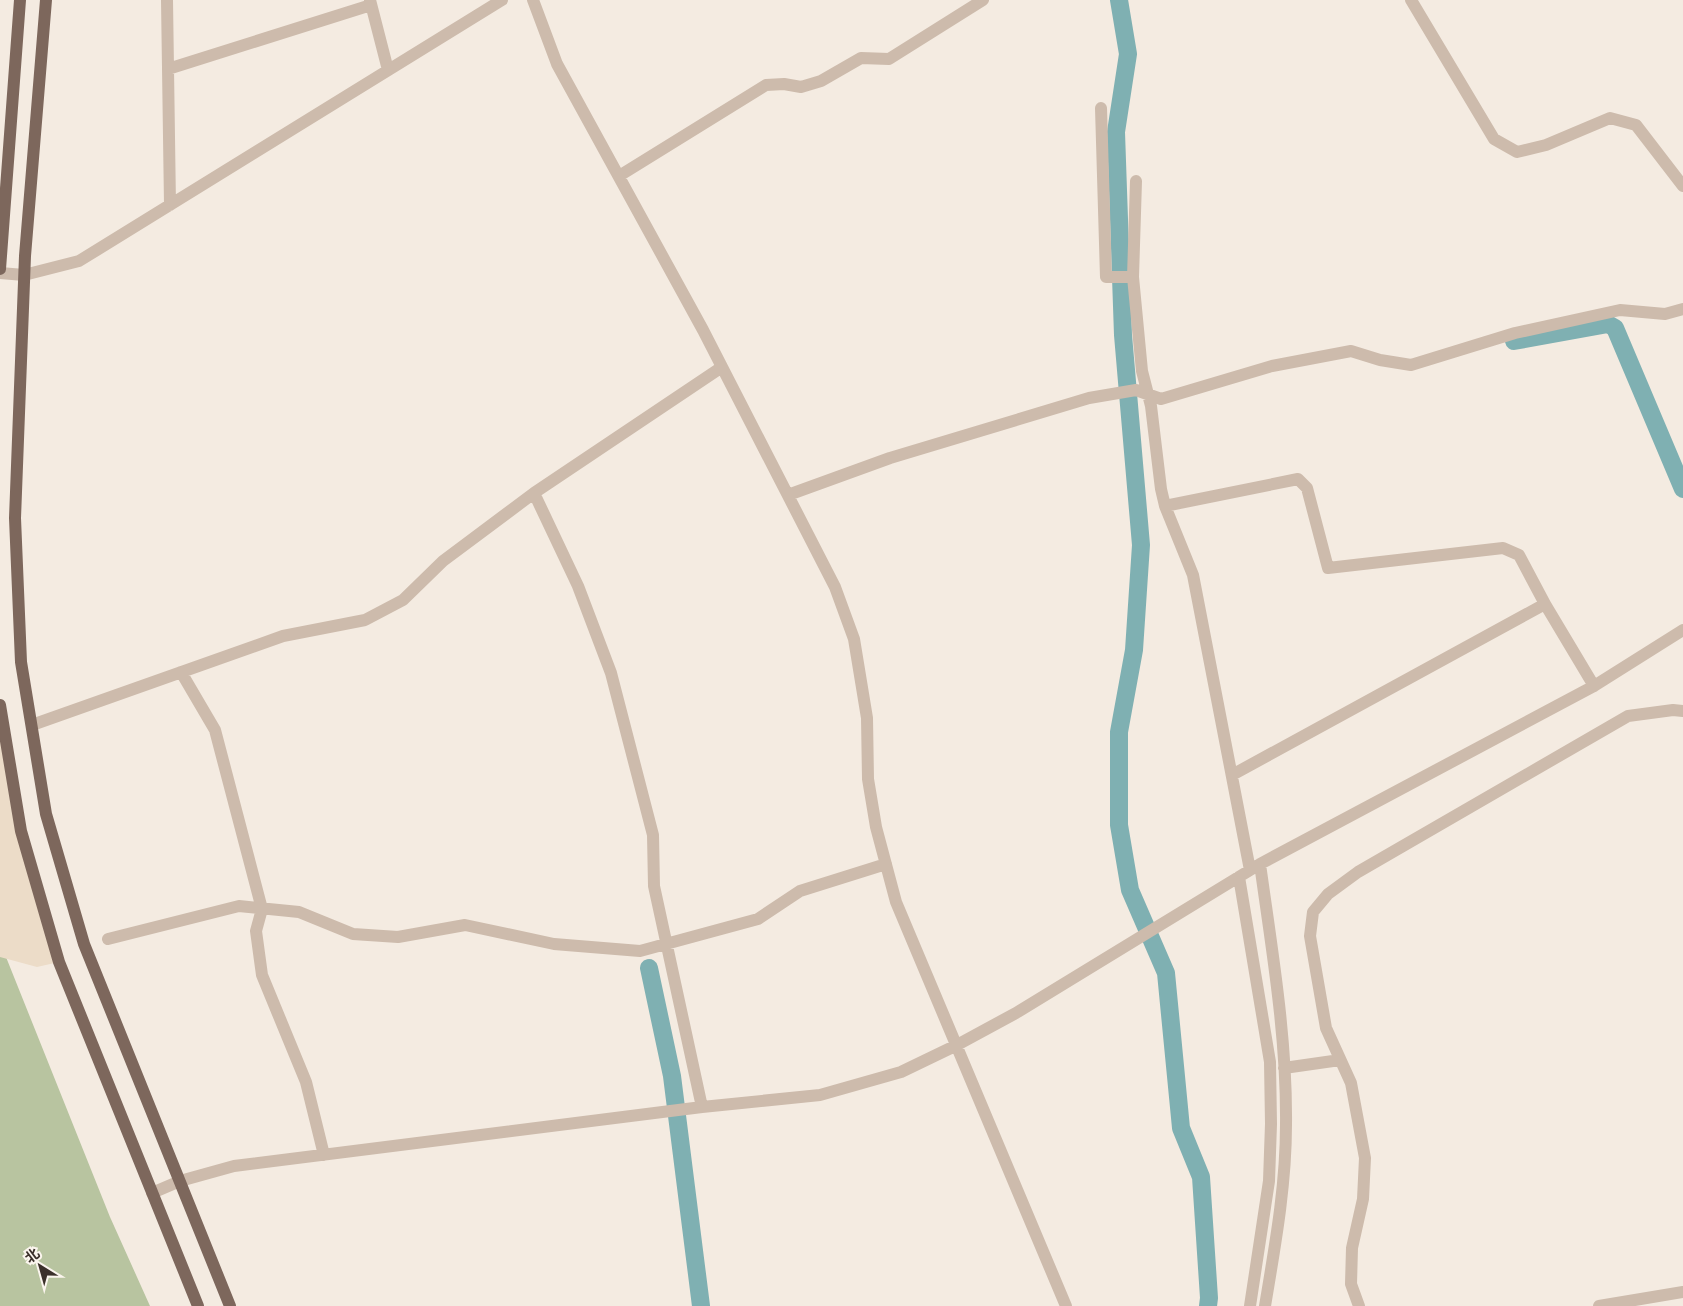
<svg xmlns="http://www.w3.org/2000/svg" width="1683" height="1306" font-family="Roboto,'Noto Sans SC',sans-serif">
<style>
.green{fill:#b8c4a0}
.plaza{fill:#ecdcc8}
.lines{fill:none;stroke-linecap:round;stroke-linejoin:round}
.canal{stroke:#7fb0b2;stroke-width:18}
.minor{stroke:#cdbbac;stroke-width:12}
.major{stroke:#7d675c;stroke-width:12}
</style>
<rect width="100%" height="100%" fill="#f4ebe1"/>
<!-- green -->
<path class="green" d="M0 942 110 1217 150 1306H0Z"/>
<!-- plaza -->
<path class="plaza" d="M0 705 21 831 59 962 37 967 0 957Z"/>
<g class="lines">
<!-- canal -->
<path class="canal" d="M1119 0 1128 54 1116 132 1123 335 1141 545 1134 650 1119 732V825L1130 890 1166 973 1181 1128 1201 1177 1209 1298 1208 1306
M1514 341 1608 324 1615 328 1683 489
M649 968 672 1076 701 1306"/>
<!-- minor -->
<path class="minor" d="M167 0 170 205
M370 0 388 70
M533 0 557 64 703 330 835 587 854 639 867 718 868 779 876 827 896 902 1066 1306
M1411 0 1494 139 1517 152 1546 145 1610 118 1636 125 1683 186
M168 69 371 5
M1101 108 1106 277H1133
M619 176 766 85 784 84 801 87 821 81 861 58 889 59 983 0
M1136 181 1133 277 1142 371 1151 406 1161 489 1165 506 1193 575 1250 870
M0 273 24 275 79 261 502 0
M534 493 578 586 611 673 653 835 654 886 702 1107
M788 495 890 458 1089 398 1136 390 1161 399 1272 366 1351 351 1380 360 1411 365 1515 333 1620 310 1665 314 1683 309
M1165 506 1298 479 1307 488 1328 568 1503 548 1519 555 1545 604 1594 686
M181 672 215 730 262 909 256 931 262 975 306 1082 324 1155
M32 725 283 636 365 620 403 600 443 561 534 493 722 367
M1232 775 1545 604
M1260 864C1272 951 1287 1037 1286 1125 1286 1186 1275 1246 1265 1306
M1239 877 1270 1062 1271 1124 1269 1181 1250 1306
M108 939 239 906 299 912 353 934 398 937 465 925 554 944 640 951 758 919 800 891 886 864
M1284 1068 1340 1060
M152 1193 180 1181 234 1166 702 1107 820 1095 901 1072 957 1045 1016 1013 1260 864 1594 686 1683 630
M1359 1306 1351 1284 1352 1248 1363 1199 1365 1158 1351 1083 1326 1028 1310 936 1313 912 1328 894 1358 872 1628 716 1673 710 1683 711
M1599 1306 1683 1292"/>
<!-- major -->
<path class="major" d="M46 0 25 256 15 518 21 662 46 814 84 944 230 1306
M0 269 20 0
M0 705 21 831 59 962 198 1306"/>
</g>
<!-- north arrow -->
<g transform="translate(40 1266) rotate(323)" stroke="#fbf5ee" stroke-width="4" paint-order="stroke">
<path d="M0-4L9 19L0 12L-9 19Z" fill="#3b302b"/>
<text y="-8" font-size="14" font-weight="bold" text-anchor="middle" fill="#3b302b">北</text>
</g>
</svg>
